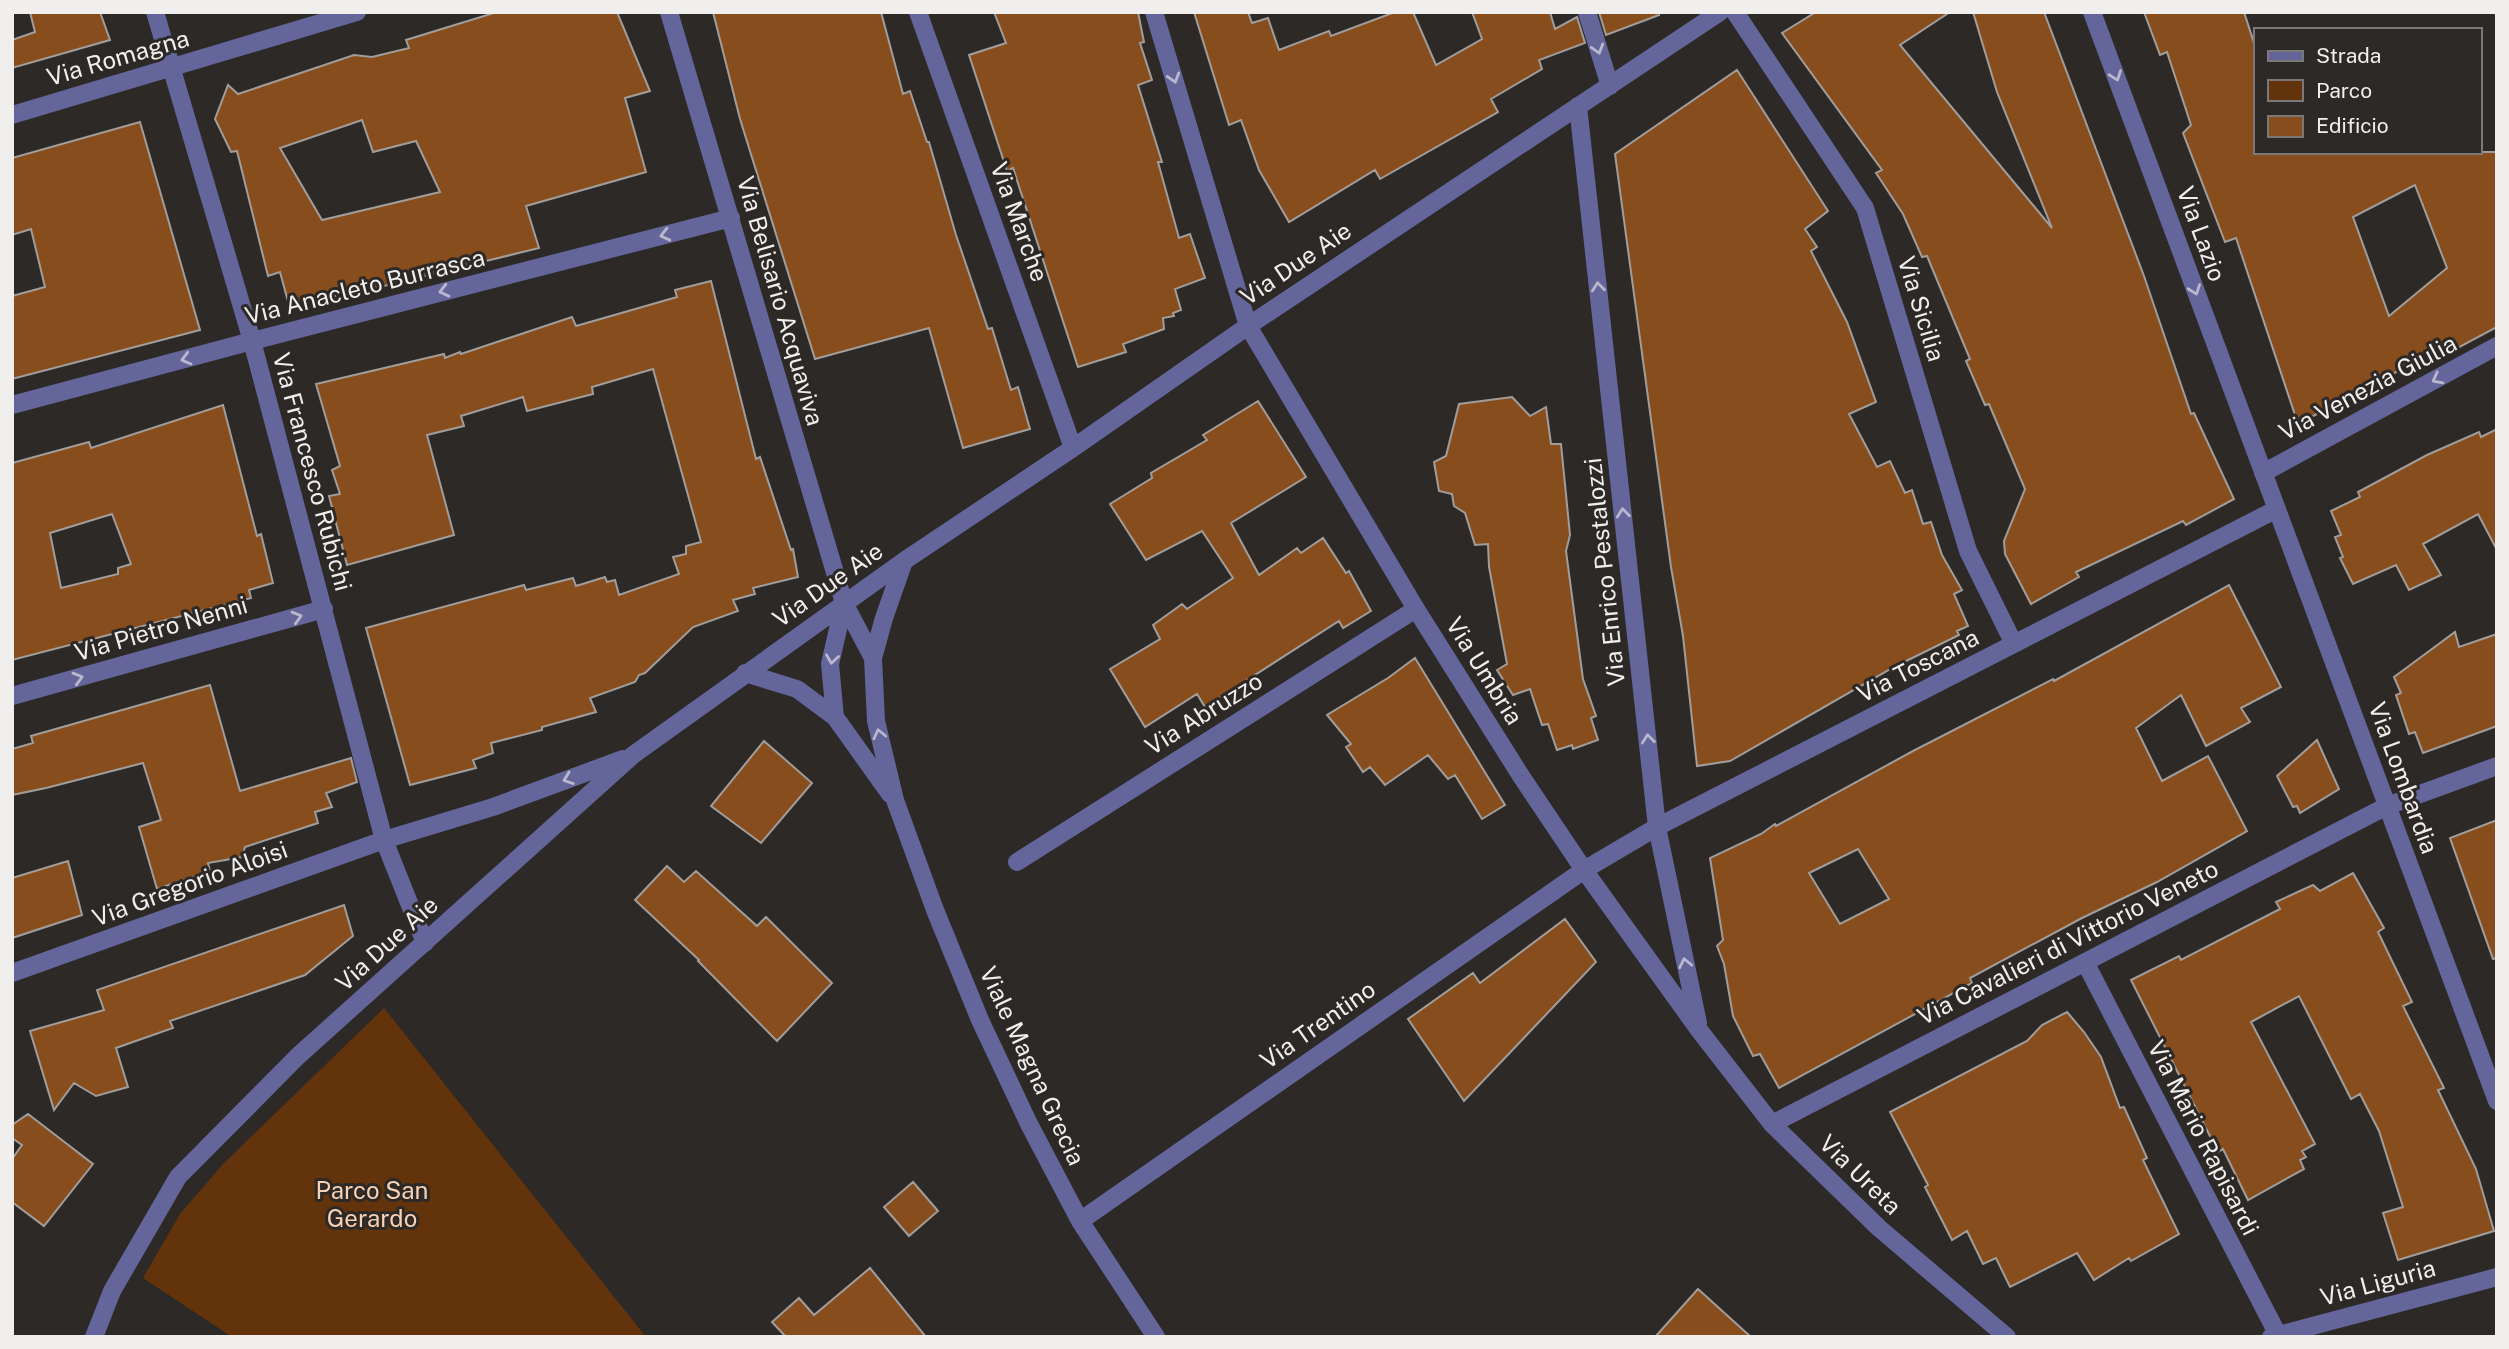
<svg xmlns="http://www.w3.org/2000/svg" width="2509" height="1349" font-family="'Public Sans',sans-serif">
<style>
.green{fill:#63340b}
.building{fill:#884d1d;stroke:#a19d9b;stroke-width:2;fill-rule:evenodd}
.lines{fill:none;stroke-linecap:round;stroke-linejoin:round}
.minor{stroke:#64669b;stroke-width:18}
.oneway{stroke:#b9b8cd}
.labels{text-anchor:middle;stroke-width:6;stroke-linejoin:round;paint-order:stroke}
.street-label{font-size:24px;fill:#f1efee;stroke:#2c2927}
.park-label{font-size:24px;fill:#fad0b2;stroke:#2c2927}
</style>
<rect width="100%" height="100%" fill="#2c2927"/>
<!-- green -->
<path class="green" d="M384 1008 646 1337H232L143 1278 180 1214 223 1164Z"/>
<!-- building -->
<path class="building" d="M30 12H100L110 40 12 68V40L35 32Z
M497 12H617L650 91 625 98 646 172 526 206 539 248 376 288 372 285 290 309 280 272 268 276 237 151 231 152 215 119 228 85 238 94 354 55 372 57 409 48 406 40ZM362 120 373 152 416 141 440 192 322 220 280 148Z
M713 12H881L903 94 910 91 927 142H929L956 235 988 329 992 328 1011 390 1018 387 1030 429 963 448 929 328 815 359 740 119Z
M994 12H1138L1144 42 1140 43 1152 80 1138 85 1162 162H1158L1179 238 1190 234 1205 278 1175 289 1181 310 1173 313 1174 316 1163 318 1164 329 1123 344 1126 352 1078 367 1013 168 1007 171 969 55 1006 43Z
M1194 12H1248L1252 23 1268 18 1279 50 1329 31 1331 36 1395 12H1413L1436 65 1482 39 1472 12H1550L1555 29 1577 17 1585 43 1539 60 1542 69 1491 99 1498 112 1380 179 1375 170 1289 222 1259 170 1241 120 1229 125Z
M1599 12H1659V15L1606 35Z
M1816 12H1950L1900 45 2052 228 1997 92 1973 12H2044L2144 276 2191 414 2194 413 2234 499 2186 525 2183 521 2076 572 2079 577 2031 604 2005 554 2004 541 2025 489 1989 404 1985 405 1966 361 1970 359 1927 256 1922 257 1903 214 1876 173 1882 170 1782 33Z
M2144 12H2244L2255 46V152H2497V327L2422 367 2419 360 2298 424 2236 238 2225 242 2183 133 2191 125 2167 52 2160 55ZM2415 185 2447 268 2389 316 2353 217Z
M1737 70 1828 211 1805 229 1817 247 1811 251 1847 322 1876 402 1849 414 1877 467 1890 461 1905 493 1912 490 1923 524 1931 522 1942 555 1962 590 1954 594 1968 626 1957 631 1959 635 1894 667 1730 761 1697 766 1683 636 1671 567 1615 154Z
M140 122 200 330 12 379V296L45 287 31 229 12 235V158Z
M711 281 756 459 760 457 791 550 793 549 798 577 753 588 755 594 733 600 738 611 693 627 645 673 639 675 635 682 590 698 596 712 542 727V730L491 743 493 753 473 760 476 768 410 785 366 628 524 585 526 590 573 578 576 586 605 577 607 582 615 580 619 595 679 574 673 557 686 554V546L701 542 653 369 592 387 593 394 527 411 523 397 461 416 464 426 427 435 454 535 347 565 329 496 340 494 332 470 340 466 316 384 444 354 445 358 460 352 461 354 572 317 576 326 677 297 675 290Z
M1512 397 1530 416 1546 407 1551 444H1561L1570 535 1566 551 1583 679 1596 716 1591 718 1598 740 1573 749 1572 745 1557 750 1548 724 1542 725 1530 689 1513 695 1497 670 1507 664 1489 567 1488 544 1475 545 1465 513 1454 506 1452 494 1439 491 1434 462 1446 456 1459 404Z
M1258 401 1306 477 1231 523 1259 575 1297 548 1301 553 1323 538 1346 573 1349 571 1371 611 1343 628 1339 621 1205 707 1197 694 1145 727 1110 669 1160 639 1153 625 1182 604 1187 609 1233 578 1202 531 1146 560 1110 504 1152 478 1151 473 1207 440 1203 435Z
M223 405 257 536 261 534 273 583 249 590 251 598 12 660V463L89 442 91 448ZM112 514 131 564 118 568V574L61 588 50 533Z
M2497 429V550L2478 514 2423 544 2441 575 2409 590 2396 565 2353 584 2340 558 2343 557 2335 537 2341 535 2331 511 2360 497 2358 492 2427 455 2479 432 2481 437Z
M2229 585 2281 687 2241 708 2250 722 2206 746 2181 695 2136 728 2162 781 2208 756 2247 831 2157 882 2082 918 1970 978 1972 983 1779 1088 1760 1054 1753 1056 1733 1016 1724 964 1717 946 1723 940 1710 858 1761 834 1775 824 1776 826 1913 751 2053 679 2054 681ZM1858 849 1889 899 1840 924 1809 873Z
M2455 632 2459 647 2497 634V726L2423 753 2415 732 2409 734 2396 695 2401 693 2394 677Z
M1415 658 1505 805 1482 819 1455 775 1448 779 1428 755 1385 785 1370 767 1363 772 1346 747 1351 744 1327 715 1388 678Z
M210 685 240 791 351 758 357 782 326 793 332 807 315 812 318 823 245 847 242 857 208 863 210 871 157 889 139 827 161 820 143 763 46 788 12 795V749L33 743 31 736Z
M2317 740 2339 789 2300 813 2297 806 2293 807 2277 776Z
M764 741 812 783 761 843 711 806Z
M2497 820V958L2493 959 2450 838Z
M68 861 82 915 12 938V878Z
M667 866 684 882 696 871 757 926 766 917 832 983 777 1041 698 961 699 960 635 900Z
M2353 873 2384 928 2378 932 2412 1002 2403 1006 2444 1088 2438 1090 2476 1169 2494 1231 2398 1260 2383 1213 2403 1207 2379 1131 2360 1094 2351 1099 2299 996 2251 1022 2315 1144 2302 1151 2306 1157 2300 1160 2304 1169 2248 1200 2223 1149 2218 1152 2131 980 2179 956 2181 960 2280 909 2276 902 2313 885 2320 891Z
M344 905 353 936 305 975 170 1021 173 1028 116 1048 128 1087 96 1096 74 1083 54 1110 30 1031 104 1010 97 990Z
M1565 919 1596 962 1464 1101 1408 1019 1473 973 1480 983Z
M2067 1012 2084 1032 2101 1057 2120 1108 2124 1107 2147 1158 2143 1160 2179 1234 2131 1261 2129 1258 2094 1280 2077 1253 2010 1287 1996 1258 1983 1264 1967 1231 1952 1240 1925 1187 1928 1185 1890 1112 2027 1041 2042 1025Z
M28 1114 93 1164 44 1226 12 1202V1159L22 1145 12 1138V1125Z
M913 1182 938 1211 909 1236 884 1207Z
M870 1268 926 1337H786L772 1322 799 1298 814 1315Z
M1698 1289 1751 1337H1655Z"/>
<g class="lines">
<!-- minor -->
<path class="minor" d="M155 12 252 341 384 840 425 943
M669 12 844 603 873 658
M918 12 1073 448
M1154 12 1248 326 1416 609 1521 776 1584 870 1699 1030 1772 1124 1879 1228 2007 1337
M1587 12 1610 86
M1735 12 1865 208 1968 551 2014 644
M2092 12 2497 1101
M1578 106 1657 827 1698 1023
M12 115 357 12
M12 405 252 341 731 218
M2263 473 2497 346
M904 561 884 618 873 658 876 721 895 800 935 910 980 1020 1029 1124 1080 1221 1156 1337
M745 673 797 689 835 717 890 794
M12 696 324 609
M835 717 830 664 844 603
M1017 862 1416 609
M2085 962 2278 1335
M12 973 384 840 493 807 623 759
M1772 1124 2387 806 2497 766
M1080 1221 1584 870 1657 827 2277 509
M94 1337 112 1291 178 1177 298 1056 633 755 904 561 1073 448 1248 326 1720 12
M2271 1337 2497 1277"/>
</g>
<!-- one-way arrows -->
<defs><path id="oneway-chevron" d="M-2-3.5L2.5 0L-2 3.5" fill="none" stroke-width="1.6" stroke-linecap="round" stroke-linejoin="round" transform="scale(1.75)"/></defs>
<g class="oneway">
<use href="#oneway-chevron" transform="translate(1598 49) rotate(73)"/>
<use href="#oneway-chevron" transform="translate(2116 76) rotate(70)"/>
<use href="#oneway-chevron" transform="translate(1174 78) rotate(73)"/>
<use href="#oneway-chevron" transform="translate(665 235) rotate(166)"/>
<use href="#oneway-chevron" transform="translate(1598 287) rotate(-96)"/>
<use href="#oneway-chevron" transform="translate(2195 290) rotate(70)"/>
<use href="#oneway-chevron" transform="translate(444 291) rotate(166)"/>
<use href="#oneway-chevron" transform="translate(186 359) rotate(165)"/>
<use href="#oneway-chevron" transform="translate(2437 379) rotate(152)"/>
<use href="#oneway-chevron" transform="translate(1623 513) rotate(-96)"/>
<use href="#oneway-chevron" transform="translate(297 617) rotate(-16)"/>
<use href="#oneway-chevron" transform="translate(832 659) rotate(98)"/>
<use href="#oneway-chevron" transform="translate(78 678) rotate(-16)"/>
<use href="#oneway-chevron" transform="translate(879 734) rotate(-103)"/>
<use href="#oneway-chevron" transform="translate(1648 739) rotate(-96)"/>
<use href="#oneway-chevron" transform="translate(568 779) rotate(160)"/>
<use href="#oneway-chevron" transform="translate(1685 963) rotate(-102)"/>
</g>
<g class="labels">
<!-- street labels -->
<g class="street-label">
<text transform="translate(118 58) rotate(-16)" y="8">Via Romagna</text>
<text transform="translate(1019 222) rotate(70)" y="8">Via Marche</text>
<text transform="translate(2201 234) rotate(70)" y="8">Via Lazio</text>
<text transform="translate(1296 264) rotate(-34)" y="8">Via Due Aie</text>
<text transform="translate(365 287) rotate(-14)" y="8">Via Anacleto Burrasca</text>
<text transform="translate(780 301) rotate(74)" y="8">Via Belisario Acquaviva</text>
<text transform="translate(1921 309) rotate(73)" y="8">Via Sicilia</text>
<text transform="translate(2368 388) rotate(-28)" y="8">Via Venezia Giulia</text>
<text transform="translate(312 472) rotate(75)" y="8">Via Francesco Rubichi</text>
<text transform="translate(1605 572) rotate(-96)" y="8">Via Enrico Pestalozzi</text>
<text transform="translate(828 585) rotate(-35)" y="8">Via Due Aie</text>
<text transform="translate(161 629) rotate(-16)" y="8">Via Pietro Nenni</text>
<text transform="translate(1918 666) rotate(-27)" y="8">Via Toscana</text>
<text transform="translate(1484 671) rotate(58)" y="8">Via Umbria</text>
<text transform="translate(1204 714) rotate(-32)" y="8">Via Abruzzo</text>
<text transform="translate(2403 778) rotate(70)" y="8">Via Lombardia</text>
<text transform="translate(190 884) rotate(-20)" y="8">Via Gregorio Aloisi</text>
<text transform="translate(2068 943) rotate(-27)" y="8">Via Cavalieri di Vittorio Veneto</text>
<text transform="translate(387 944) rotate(-42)" y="8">Via Due Aie</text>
<text transform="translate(1318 1025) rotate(-35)" y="8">Via Trentino</text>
<text transform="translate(1032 1066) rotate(65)" y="8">Viale Magna Grecia</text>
<text transform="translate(2203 1138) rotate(63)" y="8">Via Mario Rapisardi</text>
<text transform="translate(1860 1175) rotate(44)" y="8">Via Ureta</text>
<text transform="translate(2378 1283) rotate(-15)" y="8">Via Liguria</text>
</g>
<!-- park labels -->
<g class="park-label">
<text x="372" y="1199">Parco San<tspan x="372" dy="28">Gerardo</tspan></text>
</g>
</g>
<!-- border -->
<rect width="2509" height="1349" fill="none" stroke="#f1efee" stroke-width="28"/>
<!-- legend -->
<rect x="2254" y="28" width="228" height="126" fill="#2c2927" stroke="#7b7877" stroke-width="2"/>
<rect x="2268" y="51" width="35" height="10" fill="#64669b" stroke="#7b7877" stroke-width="2"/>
<text x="2316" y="63" font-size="21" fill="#f1efee">Strada</text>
<rect x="2268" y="80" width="35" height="21" fill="#63340b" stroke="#7b7877" stroke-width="2"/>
<text x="2316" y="98" font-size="21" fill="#f1efee">Parco</text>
<rect x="2268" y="116" width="35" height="21" fill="#884d1d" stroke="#7b7877" stroke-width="2"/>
<text x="2316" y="133" font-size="21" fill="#f1efee">Edificio</text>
</svg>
